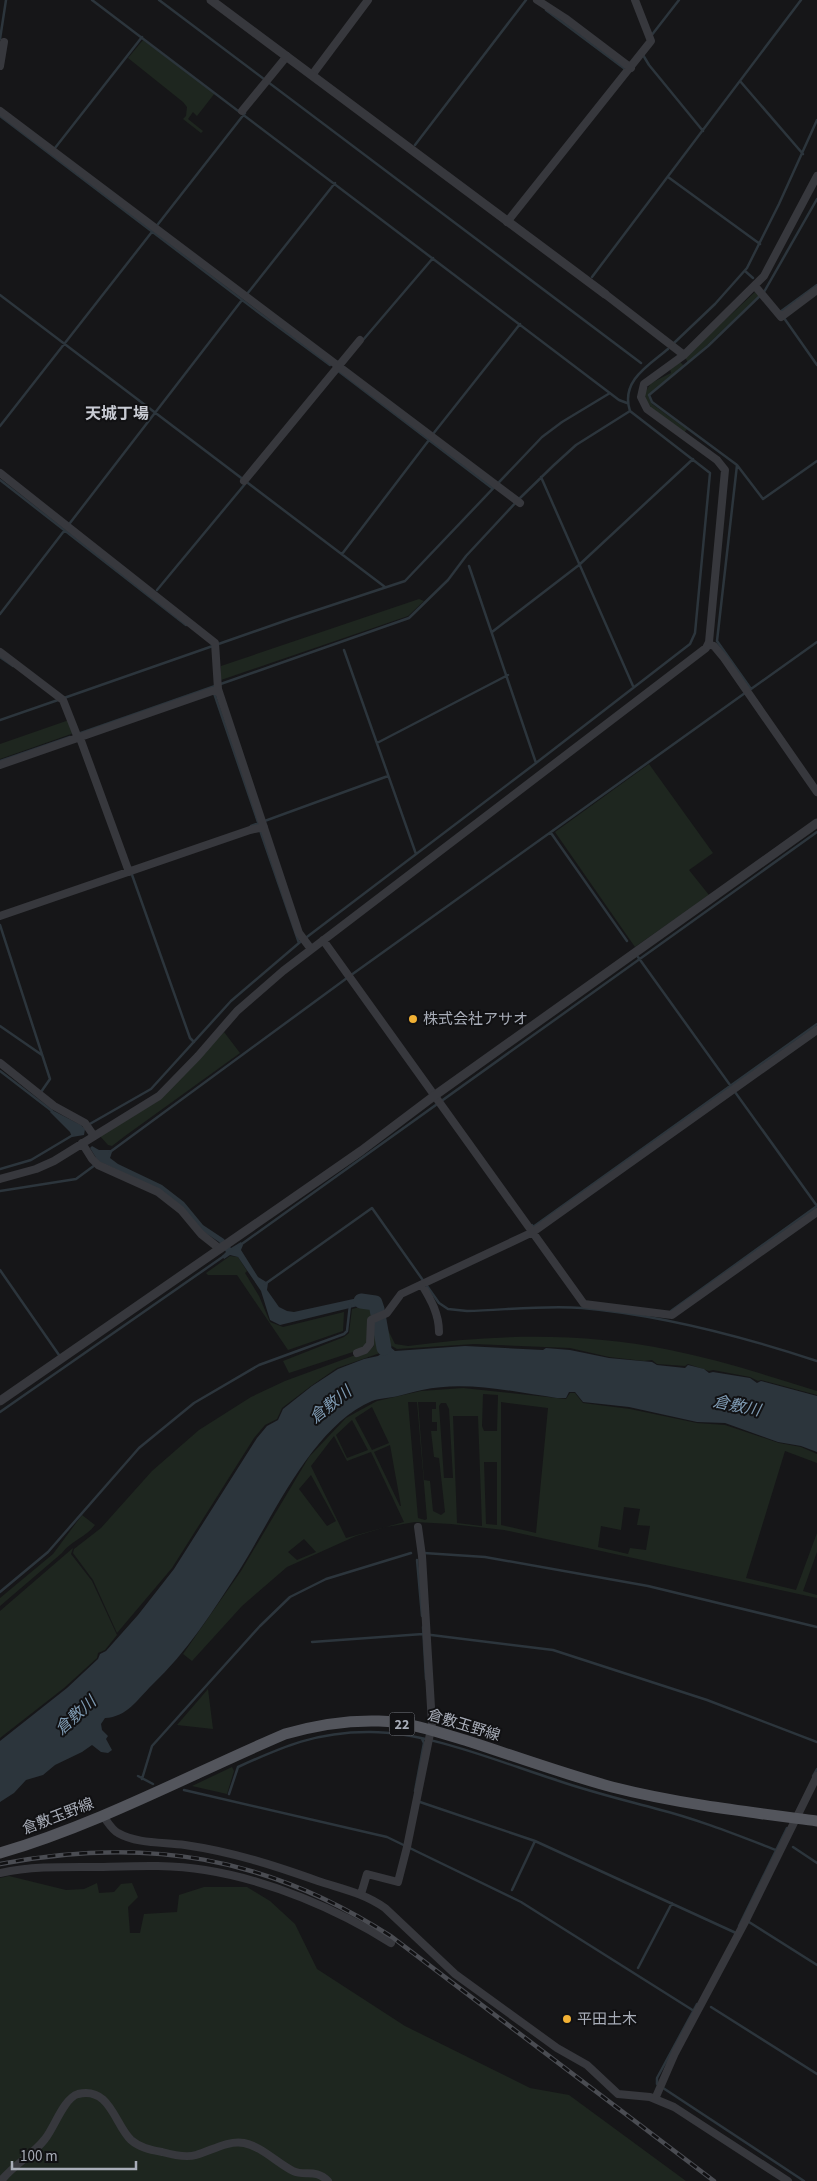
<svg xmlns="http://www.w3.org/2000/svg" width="817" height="2181" font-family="'Source Sans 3','Noto Sans JP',sans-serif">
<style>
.green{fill:#1e261f;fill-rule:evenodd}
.water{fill:#2c353c}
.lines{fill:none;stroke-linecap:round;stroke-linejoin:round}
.stream{stroke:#2c353c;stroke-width:2.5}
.river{stroke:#2c353c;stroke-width:15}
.minor{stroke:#37383d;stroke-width:8}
.tertiary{stroke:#37383d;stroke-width:9}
.primary{stroke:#53555c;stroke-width:11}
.rail-casing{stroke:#4a4c52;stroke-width:4.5}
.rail{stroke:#111113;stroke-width:2.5;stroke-dasharray:8;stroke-linecap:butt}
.poi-dot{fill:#f2b134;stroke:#111113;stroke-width:2}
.labels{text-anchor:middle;stroke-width:4;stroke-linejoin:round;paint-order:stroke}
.shield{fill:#111113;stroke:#7b7e86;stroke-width:1}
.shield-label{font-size:14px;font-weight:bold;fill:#a8adb8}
.poi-label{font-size:15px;fill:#a8adb8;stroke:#111113;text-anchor:start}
.street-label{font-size:15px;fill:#a8adb8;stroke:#111113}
.neighbourhood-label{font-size:16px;font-weight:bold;fill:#c9ccd4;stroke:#111113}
.water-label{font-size:16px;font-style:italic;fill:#7f9bb3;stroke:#111113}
</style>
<rect width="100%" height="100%" fill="#161618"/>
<!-- green -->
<path class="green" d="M143 40 215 93 197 116 193 112 188 119 203 131 201 133 183 119 186 116 187 107 183 102 128 58Z
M756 291 760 295 688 363 685 357Z
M680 362 684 366 648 396 652 404 687 429 684 433 646 404 644 394 651 383 671 373 670 369Z
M419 599 424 601 408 616 221 680V666Z
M69 720 74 733 0 759V744Z
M649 764 713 853 689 870 709 895 635 947 555 832Z
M224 1032 240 1053 125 1136 112 1146 108 1145 100 1136 158 1101Z
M230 1256 238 1257 247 1271 245 1273 259 1296 270 1322 283 1327 344 1312 343 1331 288 1350 237 1275H208L206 1273Z
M364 1306 373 1309 375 1315 368 1344 356 1351 289 1373 283 1361 344 1337 349 1333 352 1309Z
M376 1328 380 1353 337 1368 311 1386 282 1408 277 1419 265 1425 254 1438 172 1568 117 1633 93 1580 73 1553 74 1549 101 1528 152 1471 199 1430 251 1397 285 1381 369 1350 374 1346 373 1332Z
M385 1328H387L395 1344 408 1346C495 1334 584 1332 670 1350 720 1360 769 1376 817 1391V1395L761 1380 758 1381 750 1377 713 1370 709 1371 688 1364 685 1366 657 1364 652 1360 644 1361 609 1357 570 1348 474 1344 397 1349 390 1345Z
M463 1388 566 1399 570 1393H575L583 1403 630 1409 697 1423 725 1425 779 1443 801 1447 817 1454V1463L785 1451 746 1578 796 1590 817 1533V1552L803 1591 817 1595V1598L504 1530 451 1524 415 1522 386 1527 356 1536 287 1567 242 1606 192 1661 183 1654 241 1571 309 1457 346 1418 377 1401 421 1391ZM483 1394 498 1395 497 1431H484L482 1426ZM408 1402H417L427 1519 425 1520 418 1518ZM418 1402H436V1409H432V1422H437V1431H431L434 1457 439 1458 445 1512 441 1515 433 1511 430 1481 424 1480ZM501 1402 548 1408 536 1533 501 1525ZM441 1403H446L449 1409 453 1478H444L439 1406ZM372 1407 389 1443 372 1450 355 1418ZM453 1416H478L482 1526 457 1523ZM352 1420 368 1450 347 1458 336 1435ZM334 1436 347 1461 371 1452 404 1522 346 1538 311 1466ZM390 1445 401 1506H400L374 1452ZM484 1462H497V1525L486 1524ZM311 1475 336 1521 327 1526 299 1489ZM624 1507 640 1509 637 1525 650 1526 646 1550 630 1548 628 1554 598 1547 601 1526 621 1530ZM304 1539 316 1552 297 1560 288 1552Z
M82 1515 95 1525C86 1537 71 1541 62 1553L0 1606V1598L53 1554Z
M73 1548 71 1554 92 1581 117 1635 105 1650 98 1653 97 1658 64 1688 0 1738V1611Z
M208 1689 213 1729 177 1725Z
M232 1767 234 1771 227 1794 192 1786Z
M9 1876 66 1890 84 1889 97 1883 99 1893 114 1892 121 1884 132 1883 138 1897 128 1907 130 1933H140L144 1914 177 1912 179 1895 204 1887H247L270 1901 295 1924 317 1969 405 2026 530 2088 569 2095 686 2181H0V1878Z"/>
<!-- water -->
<path class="water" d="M52 1110 81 1125 85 1129 84 1135 72 1137 70 1132 50 1112Z
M92 1146 99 1150H111L112 1152 110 1158 118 1164 162 1185 184 1202 203 1225 224 1239 231 1248 241 1242 243 1245 241 1250 258 1277 268 1283 267 1290 279 1307 287 1311 294 1312 367 1296 377 1300 380 1307 376 1309 368 1305H362L280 1325 270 1320 261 1291 238 1257 230 1255 224 1259 222 1256 226 1252 219 1242 201 1230 159 1189 98 1161 90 1148Z
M383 1329 389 1346 395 1351 465 1346 543 1350 546 1348 570 1350 609 1358 652 1362 657 1365 685 1368 688 1365 704 1369 709 1373 713 1372 750 1378 757 1383 761 1381 817 1396V1452L801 1446 778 1442 725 1423 697 1422 629 1407 583 1402 575 1392H569L566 1398H557C514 1392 466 1380 422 1390 413 1392 406 1394 398 1396 389 1398 380 1398 372 1401 312 1426 272 1519 239 1571 213 1611 187 1652 152 1685 137 1700 127 1717 105 1718L101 1724 102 1730 108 1736 106 1739 112 1750 108 1753 101 1752 92 1745 82 1752 55 1765 43 1775 26 1780 14 1793 0 1802V1741L67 1688 98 1659 100 1654 106 1651 138 1615 174 1569 257 1438 267 1426 278 1420 283 1409 312 1386 338 1369 364 1359 378 1356 382 1353 377 1333 379 1330Z"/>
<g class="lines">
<!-- stream -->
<path class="stream" d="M92 0 619 400 627 403
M159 0 641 363
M546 10 625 69
M651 36 679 0
M0 39 6 0
M643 55 649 65 703 131
M740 81 803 154
M0 116 258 312 330 365
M415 145 526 0
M55 148 142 37
M668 177 760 244
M745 271 753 278
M592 277 801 0
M247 294 335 183
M0 295 385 587
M780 312 817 285
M784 318 817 365
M363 340 433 258
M674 343 715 304 747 268 779 204 817 120
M337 370 492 488
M0 426 245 113
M433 434 520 324
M737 465 763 499 817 461
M541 477 633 686
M0 480 186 625
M70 523 242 300
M342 554 429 440
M469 566 536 763
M157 590 245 484
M0 614 64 531
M492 632 579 565 693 459
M344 650 416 854
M0 657 13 666
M751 689 717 641 737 465 652 402 649 395 708 346 764 292 817 199
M751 689 817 642
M214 693 259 825
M64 698 293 618 405 581 542 437 562 422 610 393
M0 720 58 700
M78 734 409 618 448 580 466 556 519 499 554 465 576 445 630 411
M377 743 508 675
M0 761 70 737
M251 826 388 776
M260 830 299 943
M551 833 627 941
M131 872 190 1038 194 1042
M0 925 50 1079 41 1092
M638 957 817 1206
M0 1026 42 1055
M0 1071 52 1111
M88 1125 151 1089 231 1001 299 943 536 763 690 644 695 633 710 473 630 411C620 381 649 365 668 349
M110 1152 347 978 745 693
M0 1169 31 1160 73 1135
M0 1191 76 1179 95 1165
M532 1225 533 1227 817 1024
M239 1246 817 832
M0 1270 59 1355
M265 1284 372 1208 439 1303 448 1309 467 1311C505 1310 545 1305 582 1308 662 1315 741 1336 817 1361
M671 1311 817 1206
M0 1412 224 1256
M424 1553 485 1557 648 1586 817 1627
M417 1560 422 1616
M0 1592 48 1552 139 1448 194 1403 259 1365 344 1334 347 1331 350 1305
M423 1627 426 1679
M312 1642 423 1634 553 1650 707 1700 817 1742
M138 1776 153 1784
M813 1776 817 1769
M142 1779 152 1746 260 1626 290 1597 326 1579 411 1553
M184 1790 387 1837 521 1902 694 2011
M415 1791 424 1743 422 1739
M229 1794 238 1767C284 1746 317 1732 368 1732 427 1731 502 1763 559 1781 591 1792 624 1800 657 1809 697 1819 737 1835 776 1850
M417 1801 535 1841 736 1933
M793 1847 817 1863
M512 1890 535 1841
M749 1922 817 1965
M739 1926 787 1828
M638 1968 672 1903
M697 2004 657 2078V2084L804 2181
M711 2007 817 2074"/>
<!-- river -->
<path class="river" d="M361 1301 375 1303 377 1309 384 1348"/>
<!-- minor -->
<path class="minor" d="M537 0 565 18 631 68
M0 66 4 42
M312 75 368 0
M0 111 520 503
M242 111 287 56
M507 222 651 41 635 0
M755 286 781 317 817 290
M605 294 684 355
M0 473 215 643 218 689 299 933 311 949
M244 481 360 340
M708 644 714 646 724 658 817 792
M0 652 63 700 78 738
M80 738 129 872
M0 765 218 689
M0 916 250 830 264 827
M323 940 584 1304 672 1315 817 1212
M0 1063 54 1106 85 1123 94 1136
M82 1143 92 1159 98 1165 158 1192 181 1210 201 1234 220 1249
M0 1179 36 1169 54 1161 159 1096 198 1056 237 1011 283 971 706 648 709 642 725 470 717 460 647 409 641 397 644 384 684 355 764 276 817 176
M422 1285C431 1300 439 1314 439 1332
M357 1353 365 1350 370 1344 371 1320 387 1313 401 1294 533 1232 817 1030
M103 1816C107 1821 112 1830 118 1833 137 1844 164 1842 185 1845 233 1852 273 1865 318 1881 342 1889 364 1893 385 1908L455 1974 557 2048 587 2065 618 2094 650 2097 674 2107 788 2181
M0 1873C32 1866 66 1867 98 1867 134 1866 170 1864 205 1870 269 1880 337 1909 391 1943
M361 1894 367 1874 398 1882 407 1847 432 1724 422 1556 418 1527
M655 2099 675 2053 746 1920 817 1776
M1 2181C13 2165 33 2155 45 2139 54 2128 64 2098 78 2094 110 2086 115 2125 131 2140 140 2148 152 2150 162 2152 173 2155 186 2158 196 2155 211 2151 227 2140 244 2143 261 2146 277 2163 293 2171 305 2177 315 2168 328 2181"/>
<!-- tertiary -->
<path class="tertiary" d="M211 0 605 294
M0 1401 361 1151 434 1096 817 823"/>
<!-- primary -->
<path class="primary" d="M0 1853C99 1824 191 1774 285 1734 316 1725 346 1720 379 1721 410 1722 441 1733 471 1742 517 1757 564 1774 612 1787 679 1804 748 1812 817 1821"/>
<defs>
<path id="rail" d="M0 1864C145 1836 267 1856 392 1937L714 2181"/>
</defs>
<!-- rail casing -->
<use href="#rail" class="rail-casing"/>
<!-- rail -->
<use href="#rail" class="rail"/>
</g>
<!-- markers -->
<g class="poi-dot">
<circle cx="413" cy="1019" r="5"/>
<circle cx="567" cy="2019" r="5"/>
</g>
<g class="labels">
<!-- shield labels -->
<rect class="shield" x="389.5" y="1712.5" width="25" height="23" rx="4"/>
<g class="shield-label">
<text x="402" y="1729">22</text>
</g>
<!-- poi labels -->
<g class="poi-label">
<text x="423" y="1024">株式会社アサオ</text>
<text x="577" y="2024">平田土木</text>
</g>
<!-- street labels -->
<g class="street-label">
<text transform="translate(464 1725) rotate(17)" y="5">倉敷玉野線</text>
<text transform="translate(58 1816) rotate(-21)" y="5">倉敷玉野線</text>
</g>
<!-- neighbourhood labels -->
<g class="neighbourhood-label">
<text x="117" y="419">天城丁場</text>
</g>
<!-- water labels -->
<g class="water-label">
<text transform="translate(330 1404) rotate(-39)" y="6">倉敷川</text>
<text transform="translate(737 1405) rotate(12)" y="6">倉敷川</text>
<text transform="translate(75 1715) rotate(-42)" y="6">倉敷川</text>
</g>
</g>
<!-- scale -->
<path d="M12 2161v8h124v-8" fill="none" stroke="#a8adb8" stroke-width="2.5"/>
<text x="20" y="2161" font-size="15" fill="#a8adb8" stroke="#111113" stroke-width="4" paint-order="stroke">100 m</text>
</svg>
